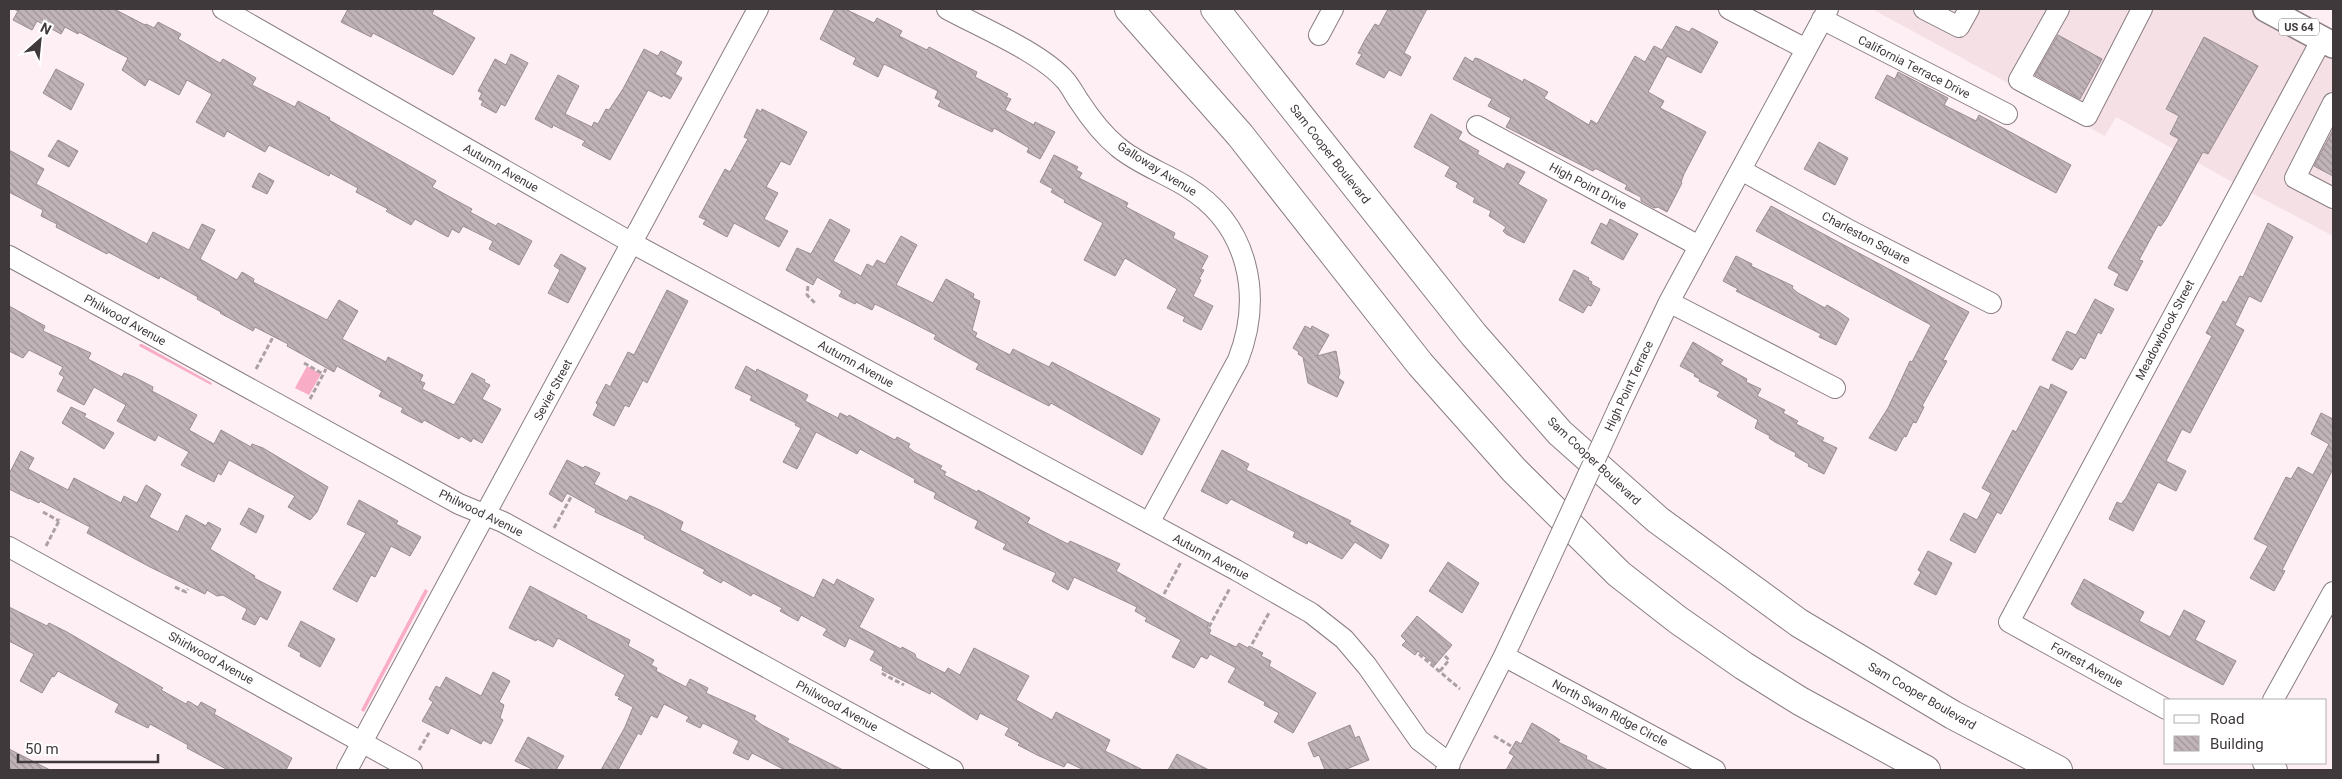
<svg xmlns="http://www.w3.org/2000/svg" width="2342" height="779" font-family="Roboto,sans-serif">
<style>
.built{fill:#f5e0e6}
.grass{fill:#f8acc5}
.building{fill:url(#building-back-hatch);stroke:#998d91}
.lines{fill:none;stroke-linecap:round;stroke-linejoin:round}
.minor-casing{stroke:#8a7e81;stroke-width:22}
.major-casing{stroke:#8a7e81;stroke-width:28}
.highway-casing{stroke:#8a7e81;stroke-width:30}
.path{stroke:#aba0a3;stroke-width:3;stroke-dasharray:5 2.5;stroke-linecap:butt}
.minor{stroke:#fff;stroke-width:20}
.major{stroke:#fff;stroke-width:25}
.highway{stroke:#fff;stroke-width:28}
.minor-bridge-casing{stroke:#8a7e81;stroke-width:22;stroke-linecap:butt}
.minor-bridge{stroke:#fff;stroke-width:20}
.labels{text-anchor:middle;stroke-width:4;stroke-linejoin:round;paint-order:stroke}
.shield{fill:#fff;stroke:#797476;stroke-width:1}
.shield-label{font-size:11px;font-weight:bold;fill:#3f393b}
.street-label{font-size:12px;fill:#3f393b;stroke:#fff}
</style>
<defs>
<pattern id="building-back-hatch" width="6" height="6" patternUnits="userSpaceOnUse" patternTransform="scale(1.25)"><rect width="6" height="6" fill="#c1b4b8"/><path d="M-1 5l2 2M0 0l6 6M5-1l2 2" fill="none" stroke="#9e9397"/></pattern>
</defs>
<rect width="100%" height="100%" fill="#fdeff3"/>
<!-- built -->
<path class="built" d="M1872 9H2266L2333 45V236L2250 192 2116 117 2105 136Z"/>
<!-- grass -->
<path class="grass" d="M140 344H142L212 383 211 385 139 346Z
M307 366 321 374 309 395 295 388Z
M425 589 428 591 364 712 361 710Z"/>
<!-- building -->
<path class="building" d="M14 9H114L145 25 146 24 154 28 158 22 181 34 178 39 220 63 223 59 256 78 252 85 295 107 298 101 330 118 329 120 436 181 432 187 470 208 472 209 470 212 496 226 498 223 532 241 519 265 489 249 493 241 463 226 459 233 452 229 448 237 415 219 411 225 386 211 388 209 356 192 358 188 330 173 329 176 269 145 265 152 227 131 224 137 196 122 212 94 187 80 179 95 149 79 145 86 122 70 128 58 79 32 78 34 65 27 61 34 37 21 32 30 13 20 18 11Z
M348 9H434L432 14 475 38 453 75 373 33 371 37 341 22Z
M835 9H845L874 23 877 18 902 31 899 36 927 50 929 47 977 72 975 77 1008 94 1006 97 1011 99 1005 110 1034 125 1035 122 1055 132 1040 159 1027 152 1029 148 994 128 992 132 938 106 941 101 935 98 938 91 884 64 878 77 853 64 856 58 820 39Z
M1388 9H1427L1404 53 1411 57 1401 76 1389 70 1384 78 1356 64 1362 54 1358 53 1366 38 1375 24 1379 26Z
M1676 26 1689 32 1692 28 1718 42 1701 73 1667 56 1648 92 1664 101 1660 108 1706 132 1684 174 1681 182 1682 183 1667 212 1658 207 1654 208 1641 201V197L1625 189 1627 185 1597 169H1595L1593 171 1506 127 1511 118 1488 106 1492 99 1453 79 1465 57 1473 62 1475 58 1479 59 1523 82 1524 79 1548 92 1544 98 1589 125 1591 120 1597 124 1635 56 1645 62 1654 46 1662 50Z
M2058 35 2102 59 2080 99 2035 75Z
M2204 37 2258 66 2208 154 2203 152 2166 219 2161 226 2158 225 2139 260 2143 261 2127 291 2114 285 2119 274 2108 268 2179 139 2170 134 2179 116 2166 109Z
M644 49 658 56 661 51 682 62 675 74 682 78 670 99 663 95 662 97 648 90 610 160 582 145 585 141 553 125 552 128 535 119 558 75 579 86 565 114 592 127 594 122 598 124 606 109 609 110 623 89Z
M511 54 528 63 505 106 501 104 496 113 481 105 483 101 479 99 482 93 478 91 495 59 506 65Z
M56 69 84 84 71 110 43 93Z
M1898 72 1948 98 1944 105 1976 121 1979 115 2071 165 2056 193 1875 98 1887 75 1895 79Z
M757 109 761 112 762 109 807 132 790 165 781 161 766 187 778 193 764 219 788 231 779 247 734 223 727 237 703 224 706 220 699 217 725 169 730 172 748 139 744 137Z
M1431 114 1462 132 1458 139 1479 151 1477 154 1504 169 1507 163 1525 172 1518 184 1547 200 1524 243 1506 234 1503 231 1506 227 1489 216 1491 211 1473 202 1475 198 1456 187 1458 183 1445 176 1450 167 1414 147Z
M2333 130V176L2314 166Z
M58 140 78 151 69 167 48 156Z
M1819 142 1848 158 1835 185 1804 169Z
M9 150 44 169 36 184 147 244 153 232 189 250 202 224 215 230 200 259 237 280 242 272 254 279 253 282 327 320 339 300 358 311 342 339 386 362 388 357 423 375 420 381 425 383 422 389 454 405 472 373 485 380 484 382 490 385 482 399 501 409 482 443 473 438 471 442 461 436 459 439 424 420 422 423 401 412 403 408 379 396 382 391 337 366 334 372 287 346 288 344 255 327 253 331 220 313 221 312 197 299 198 297 160 276 159 279 108 252 107 254 56 227 57 224 41 216 43 210 9 192Z
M1054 155 1078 167 1076 170 1082 173 1079 178 1128 203 1126 207 1175 233 1173 238 1208 256 1201 269 1204 270 1199 279 1201 280 1193 296 1213 306 1201 330 1183 321 1185 317 1167 308 1177 289 1125 258 1115 276 1084 260 1103 223 1064 202 1065 200 1051 192 1053 189 1040 182Z
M259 173 274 181 267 194 252 187Z
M1771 206 1969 312 1943 360 1947 361 1922 406 1924 407 1916 423 1913 422 1906 437 1904 436 1896 451 1869 438 1888 408 1910 361 1912 362 1931 325 1756 231Z
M830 219 850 230 833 261 861 276 867 264 873 267 877 260 885 264 901 236 917 245 896 285 933 303 946 279 974 294 973 298 980 301 972 330 977 333 975 337 1010 355 1013 349 1049 367 1052 362 1160 419 1142 455 1051 403 1049 406 976 369 979 364 934 339 936 335 903 318 875 304 872 310 856 302 855 304 839 296 842 291 817 277 813 285 786 270 797 248 811 254Z
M1610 219 1638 234 1623 260 1591 243 1601 223 1607 226Z
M2268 223 2293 237 2261 302 2249 296 2235 325 2244 330 2227 363 2190 433 2182 429 2166 461 2186 471 2176 491 2158 482 2133 531 2109 519 2117 502 2121 504 2126 498 2212 336 2206 333 2223 301 2226 303 2240 276 2243 277Z
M561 254 586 268 568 303 548 293 560 270 554 266Z
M1736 256 1752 264 1751 266 1793 286 1792 288 1798 293 1825 308 1827 305 1839 312 1849 319 1836 345 1819 337 1821 334 1736 291 1738 289 1723 281Z
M1574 270 1589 278 1588 280 1592 282 1591 284 1600 289 1591 306 1588 305 1583 313 1559 300Z
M667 290 688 301 647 383 643 380 629 407 625 405 614 426 593 415 598 405 596 403 606 384 610 387 628 352 634 355Z
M2095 299 2114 309 2101 334 2098 332 2085 359 2080 357 2072 370 2052 360 2067 331 2076 335Z
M9 306 45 326 43 331 91 353 88 359 122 377 124 373 134 377 153 387 152 391 197 415 189 430 214 444 221 430 251 447 252 444 263 448 328 487 317 512 310 520 288 507 295 496 229 460 221 475 218 473 214 482 181 465 189 452 158 435 155 441 117 421 126 405 94 387 84 405 57 391 64 377 59 374 63 367 29 350 23 358 9 351Z
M1305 326 1311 329 1312 326 1329 335 1317 356 1336 351 1340 373 1338 378 1344 382 1337 397 1308 383 1303 357 1298 354 1299 352 1293 348Z
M1693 342 1723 360 1720 364 1747 379 1746 382 1761 389 1757 396 1785 410 1783 413 1798 421 1796 424 1824 438 1822 441 1837 448 1824 474 1808 466 1809 464 1795 456 1796 453 1775 442 1769 438 1770 436 1755 428 1758 420 1717 396 1720 392 1699 381 1700 379 1694 376 1695 374 1680 366Z
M746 366 756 372 757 369 808 395 805 401 838 418 840 413 848 417 849 415 895 440 897 437 910 444 908 447 914 452 942 466 940 469 946 472 944 475 977 492 978 490 1030 518 1027 523 1058 539 1068 544 1070 541 1120 564 1116 571 1209 623 1207 627 1211 630 1209 634 1236 647 1239 643 1248 648 1249 646 1263 653 1261 656 1271 661 1269 666 1316 693 1293 733 1274 722 1279 713 1264 705 1265 702 1228 682 1236 668 1210 654 1207 659 1201 656 1194 668 1172 657 1181 640 1145 621 1147 618 1135 611 1137 607 1074 577 1068 590 1052 581 1056 573 1003 549 1006 544 975 528 978 521 934 498 936 493 914 482 915 479 860 449 857 454 816 432 797 469 783 462 801 428 795 425 796 423 750 400 752 396 735 388Z
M2051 384 2067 392 2001 514 1997 512 1975 553 1950 540 1964 513 1977 520 1991 493 1982 488 2013 430 2016 432 2040 386 2049 390Z
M71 407 86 414 84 417 114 433 104 449 62 423Z
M2321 413 2333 419V469L2282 570 2285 571 2274 591 2250 578 2268 546 2254 539 2286 477 2291 479 2298 467 2313 475 2329 444 2311 434Z
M1222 450 1249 464 1246 470 1351 521 1349 524 1389 545 1381 559 1355 542 1342 559 1308 541 1307 544 1293 537 1295 532 1231 499 1227 504 1201 491Z
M21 451 34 458 28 469 68 490 74 478 121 503 124 496 137 503 146 485 161 494 149 517 178 532 186 515 206 526 208 522 221 529 210 549 255 576 254 578 281 592 267 620 260 616 255 625 242 619 247 609 223 595 217 596 207 590 205 594 150 567 87 533 90 527 40 501 39 503 29 498V499L9 489V474Z
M567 460 583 468 585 466 600 473 594 484 627 501 630 496 660 510 683 522 680 530 814 598 823 579 834 585 837 579 874 599 859 627 901 649 902 647 915 654 916 658 945 673 948 668 960 675 974 648 1029 676 1016 700 1052 720 1056 712 1110 740 1105 751 1143 770H1084L1067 762 1064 767 1037 755 1018 745 1020 743 1005 735 1009 728 980 713 977 720 931 691 930 694 882 670 883 667 870 660 875 651 849 638 845 647 823 635 827 629 801 615 798 621 780 611 782 608 753 593 751 596 723 580 721 583 703 573 705 570 644 538 645 536 595 512 596 509 567 493 562 502 549 494Z
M359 500 398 521 396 524 421 537 410 556 391 546 375 577 371 575 357 602 333 589 366 533 347 524Z
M249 508 264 516 256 533 240 524Z
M1928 551 1952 563 1936 595 1914 584 1921 572 1918 570Z
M1448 562 1479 583 1462 613 1429 591Z
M2084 579 2144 612 2139 621 2170 637 2184 610 2205 621 2195 640 2236 661 2223 685 2076 608 2071 604Z
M530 586 587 616 586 618 630 640 628 646 654 660 651 665 657 668 656 671 686 687 690 679 708 688 706 693 756 716 754 719 762 725 789 739 787 742 843 770H785L752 753 748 760 733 753 739 741 703 723 700 728 686 721 689 717 664 704 657 718 651 715 641 735 638 733 618 770H601L625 727 633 707 618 699 620 697 615 695 625 675 558 638 553 647 537 639 536 641 509 628Z
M9 607 47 626 49 623 67 632 163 688 161 690 186 704 188 701 198 707 201 702 216 710 214 714 292 758 286 770H228L187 748 188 745 150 724 148 728 115 712 119 704 58 671 54 677 52 676 42 693 20 681 34 654 9 641Z
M1417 616 1452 645 1435 665 1418 651 1415 655 1402 645 1406 641 1401 636Z
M301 621 335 639 320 667 300 656 301 653 288 646Z
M493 672 510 681 499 702 504 705 500 718 503 720 491 744 483 740 481 744 451 728 448 734 422 721 433 702 429 699 436 686 440 688 446 677 481 696Z
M1532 723 1554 736 1560 740 1558 742 1587 756 1586 759 1608 770H1506L1514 756 1509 753 1516 741 1521 744Z
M1350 725 1355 738 1359 736 1369 760 1344 770H1325L1319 755 1314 757 1308 743Z
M528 737 564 756 556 770H534L515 761Z
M9 749 50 770H9Z
M1177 754 1209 770H1168Z"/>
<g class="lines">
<defs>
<path id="minor" d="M223 9 632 243 1236 570 1311 613 1344 639 1367 666 1419 740 1450 764
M947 9C980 27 1040 52 1064 79 1070 85 1074 94 1079 101 1090 118 1102 134 1118 147 1138 164 1165 173 1187 187 1249 225 1263 296 1238 360L1149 523
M1729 9 1806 49
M1924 9 1959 27 1969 9
M2059 9 2019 80 2087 116 2142 9
M1822 19 2007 114
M1319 35 1333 9
M2333 103 2295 178 2333 198
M1477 126 1699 246
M1741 170 1851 231 1991 303
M9 256 459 504 503 522 953 770
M1669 302 1835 388
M1619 407 1669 302 1828 9
M9 547 412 770
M1504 656 1715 770
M2273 700 2333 592
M2166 709 2009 622 2322 39
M2263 763 2277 770
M347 770 758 9
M1446 770 1504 656 1543 573"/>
<path id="major" d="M2266 9 2333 45"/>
<path id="highway" d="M1129 9 1240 135 1420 364 1514 470 1619 574 1678 620 1744 666 1800 701 1926 770
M1215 9 1474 335 1560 433 1658 520 1799 623 1953 715 2058 770"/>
</defs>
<!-- minor casing -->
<use href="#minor" class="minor-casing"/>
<!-- major casing -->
<use href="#major" class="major-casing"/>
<!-- highway casing -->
<use href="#highway" class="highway-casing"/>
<!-- path -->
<path class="path" d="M808 286 807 295 815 303
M304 363 323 374
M256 369 273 337
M310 399 326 369
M43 512 59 521
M554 528 571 497
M46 546 60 519
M175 587 186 592 188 589
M1164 594 1181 562
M1209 627 1230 588
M1252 644 1270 611
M1419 654 1460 689
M1440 671 1449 660 1445 656
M884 673 883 674 904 685
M1494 736 1511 746
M419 750 430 731"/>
<!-- minor -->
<use href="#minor" class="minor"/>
<!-- major -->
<use href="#major" class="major"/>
<!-- highway -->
<use href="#highway" class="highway"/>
<defs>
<path id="minor-bridge" d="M1543 573 1619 407"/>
</defs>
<!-- minor-bridge casing -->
<use href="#minor-bridge" class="minor-bridge-casing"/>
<!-- minor-bridge -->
<use href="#minor-bridge" class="minor-bridge"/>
</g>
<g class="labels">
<!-- shield labels -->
<rect class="shield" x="2279" y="18.5" width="40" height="17" rx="4"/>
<g class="shield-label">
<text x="2299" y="31">US 64</text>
</g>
<!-- street labels -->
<g class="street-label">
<text transform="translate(1914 67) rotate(27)" y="4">California Terrace Drive</text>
<text transform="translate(1330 154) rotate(52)" y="4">Sam Cooper Boulevard</text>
<text transform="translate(501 168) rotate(30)" y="4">Autumn Avenue</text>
<text transform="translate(1157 169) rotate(32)" y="4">Galloway Avenue</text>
<text transform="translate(1588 186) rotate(28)" y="4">High Point Drive</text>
<text transform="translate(1866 238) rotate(28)" y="4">Charleston Square</text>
<text transform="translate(125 320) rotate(29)" y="4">Philwood Avenue</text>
<text transform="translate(2165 330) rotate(-62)" y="4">Meadowbrook Street</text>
<text transform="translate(856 364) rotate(29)" y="4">Autumn Avenue</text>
<text transform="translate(1629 386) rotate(-65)" y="4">High Point Terrace</text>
<text transform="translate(553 390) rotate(-62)" y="4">Sevier Street</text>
<text transform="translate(1594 461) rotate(43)" y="4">Sam Cooper Boulevard</text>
<text transform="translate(481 513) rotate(26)" y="4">Philwood Avenue</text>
<text transform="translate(1211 557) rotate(28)" y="4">Autumn Avenue</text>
<text transform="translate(211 658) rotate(29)" y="4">Shirlwood Avenue</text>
<text transform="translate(2087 665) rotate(29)" y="4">Forrest Avenue</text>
<text transform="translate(1922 696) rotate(30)" y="4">Sam Cooper Boulevard</text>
<text transform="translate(837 706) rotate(29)" y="4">Philwood Avenue</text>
<text transform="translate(1610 713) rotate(28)" y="4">North Swan Ridge Circle</text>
</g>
</g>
<!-- border -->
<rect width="2342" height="779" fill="none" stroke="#3f393b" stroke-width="20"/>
<!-- legend -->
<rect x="2164" y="699" width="162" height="65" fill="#ffffff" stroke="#b2b0b1"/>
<rect x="2174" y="715" width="25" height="8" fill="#ffffff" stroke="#b2b0b1"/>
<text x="2210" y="724" font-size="15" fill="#3f393b">Road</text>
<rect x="2174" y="736" width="25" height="15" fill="url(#building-back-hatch)" stroke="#b2b0b1"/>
<text x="2210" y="749" font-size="15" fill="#3f393b">Building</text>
<!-- north arrow -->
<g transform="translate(40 40) rotate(27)" stroke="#ffffff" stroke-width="4" paint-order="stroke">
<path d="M0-4L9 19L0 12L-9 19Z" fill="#3f393b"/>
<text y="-8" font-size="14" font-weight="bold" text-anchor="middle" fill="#3f393b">N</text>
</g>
<!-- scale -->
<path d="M18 754v8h140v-8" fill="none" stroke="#3f393b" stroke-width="2.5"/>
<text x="25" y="754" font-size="15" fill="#3f393b" stroke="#ffffff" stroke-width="4" paint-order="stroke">50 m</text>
</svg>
